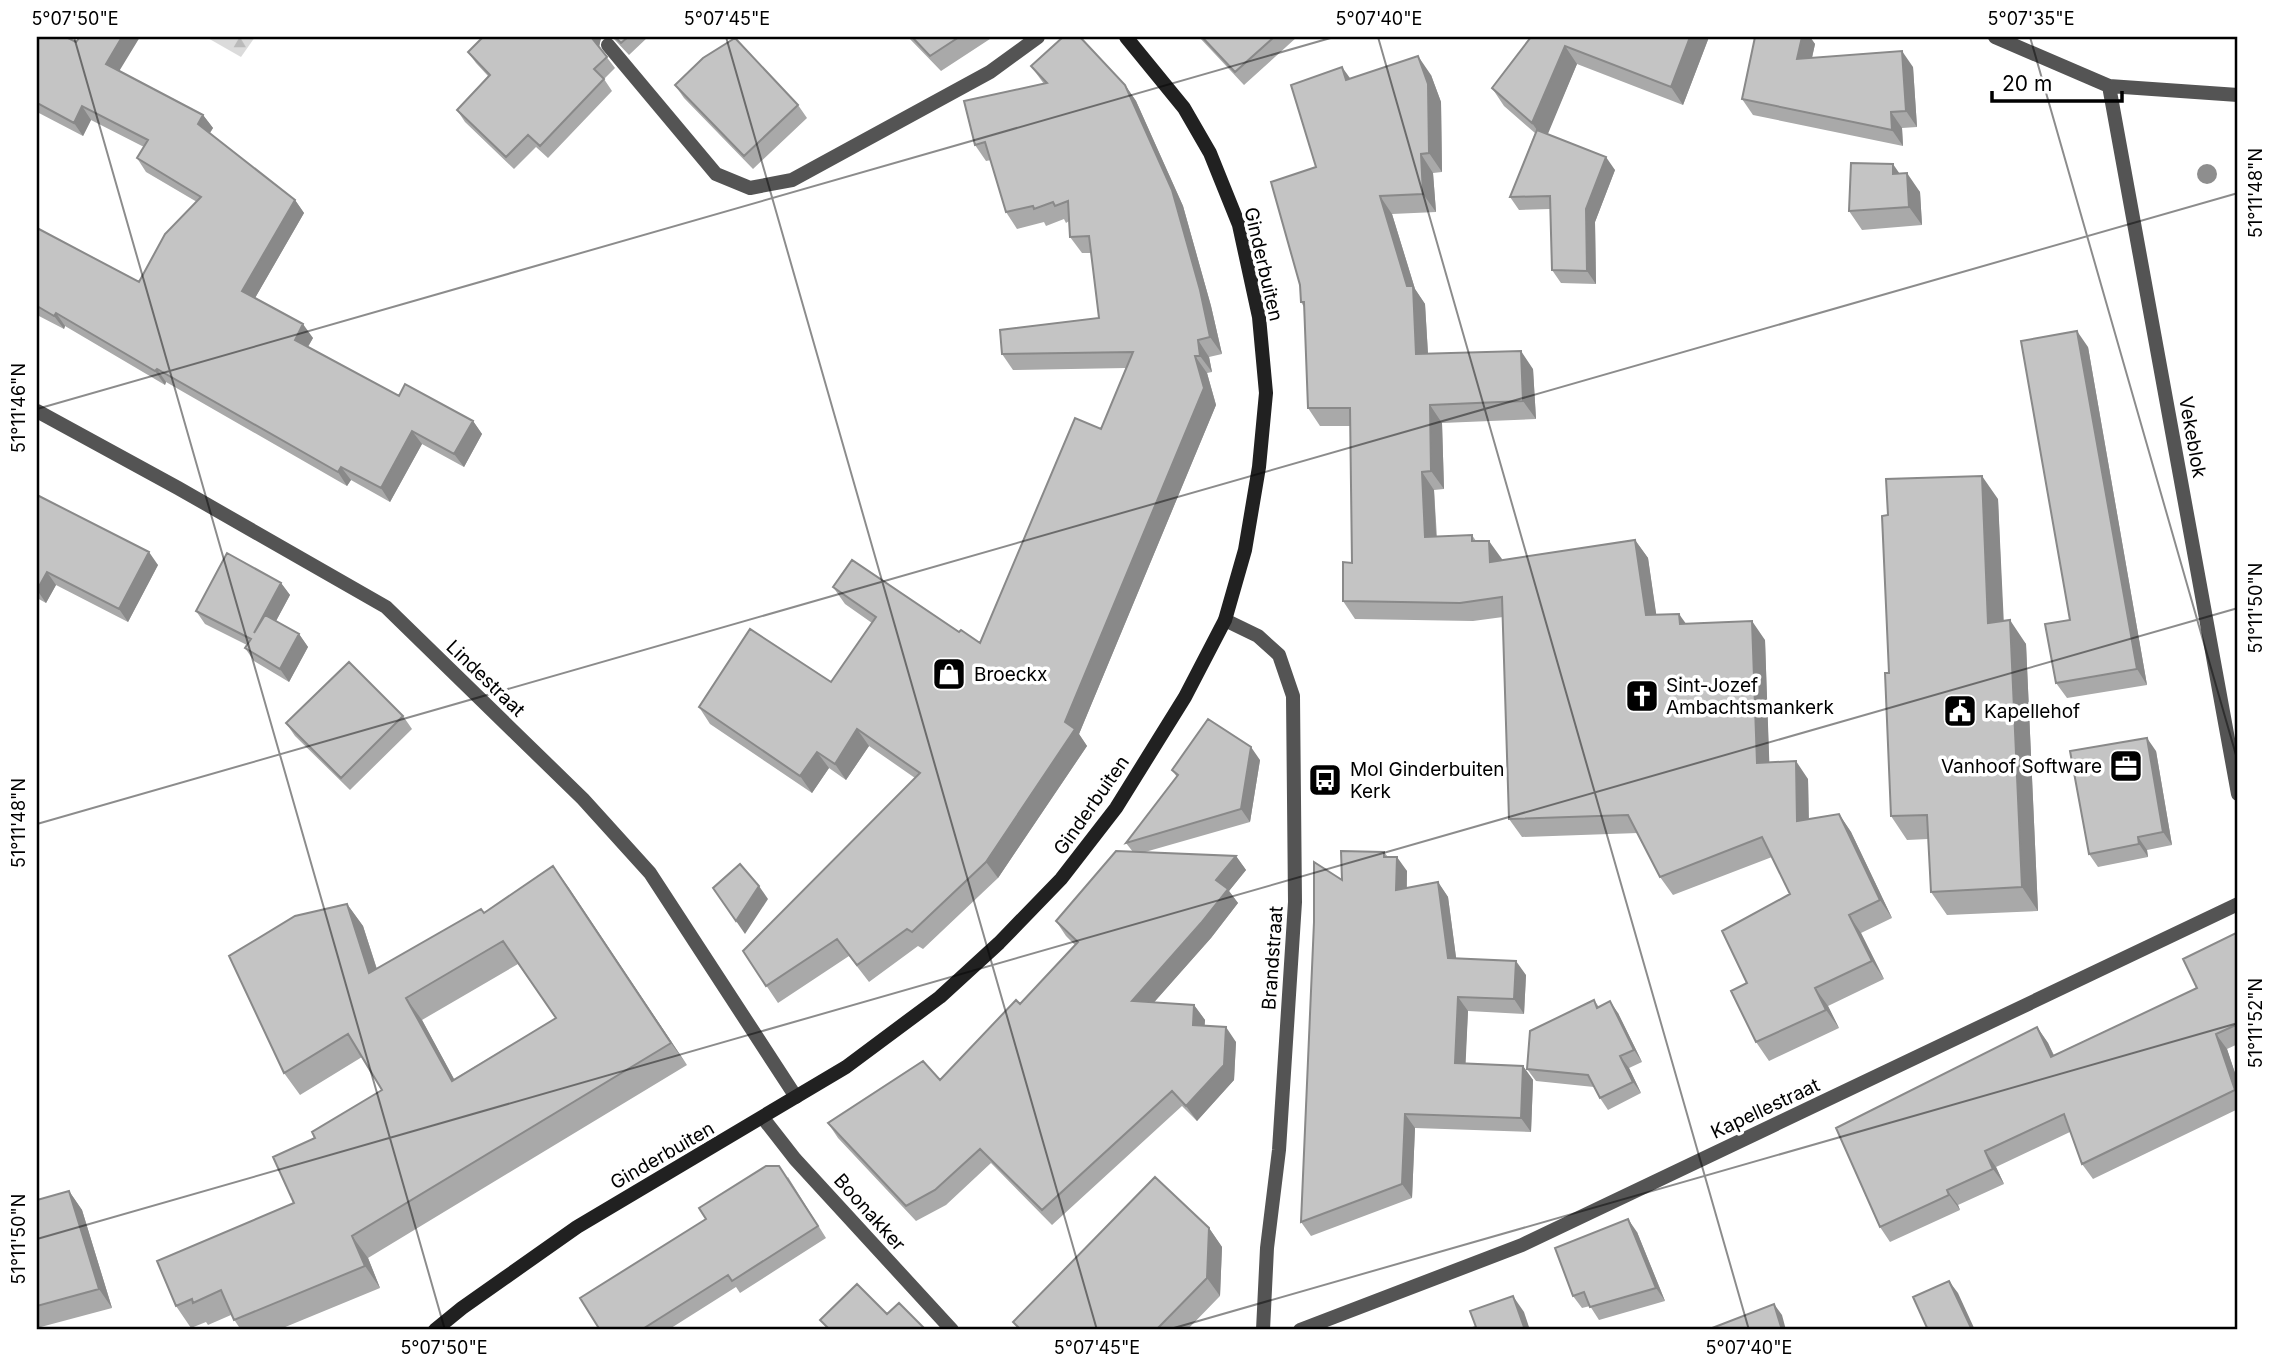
<svg xmlns="http://www.w3.org/2000/svg" width="2275" height="1367" font-family="Inter,sans-serif">
<style>
.forest{fill:url(#forest-firs)}
.lines{fill:none;stroke-linecap:round;stroke-linejoin:round}
.service{stroke:#545454;stroke-width:14}
.minor{stroke:#545454;stroke-width:14}
.tertiary{stroke:#545454;stroke-width:14}
.secondary{stroke:#212121;stroke-width:14}
.tree{fill:#8e8e8e}
.wall{fill:#a9a9a9;fill-rule:evenodd}
.shaded-wall{fill:#898989}
.building{fill:#c4c4c4;stroke:#898989;stroke-width:2;fill-rule:evenodd}
.ticks{fill:none;stroke:#000;stroke-width:2;stroke-opacity:0.45}
.labels{text-anchor:middle;stroke-width:7;stroke-linejoin:round;paint-order:stroke}
.street-label{font-size:19px;fill:#000;stroke:#fff}
.poi-label{font-size:19px;fill:#000;stroke:#fff;text-anchor:start}
.neatline{fill:none;stroke:#000;stroke-width:2.5}
.ticks-label{font-size:18px;text-anchor:middle;fill:#000}
</style>
<defs>
<pattern id="forest-firs" width="22" height="20" patternUnits="userSpaceOnUse" patternTransform="scale(1.75)"><rect width="22" height="20" fill="#dbdbdb"/><path d="M5 1l3.5 6h-7zM16 11l3.5 6h-7z" fill="#bababa"/></pattern>
</defs>
<rect width="100%" height="100%" fill="#fff"/>
<!-- forest -->
<path class="forest" d="M206 37H255L241 57Z"/>
<g class="lines">
<!-- service -->
<path class="service" d="M608 45 716 174 750 188 792 180 990 72 1038 37"/>
<!-- minor -->
<path class="minor" d="M1995 37 2109 86 2238 95
M2109 86 2238 794
M37 411 178 488 386 607 583 799 650 873 796 1097
M763 1118 795 1159 952 1330"/>
<!-- tertiary -->
<path class="tertiary" d="M1225 620 1258 636 1279 655 1293 696 1295 902 1279 1150 1267 1248 1263 1330
M1300 1330 1522 1245 2238 904"/>
<!-- secondary -->
<path class="secondary" d="M435 1330 462 1308 577 1227 846 1067 940 997 999 943 1061 879 1116 808 1185 697 1225 620 1245 550 1259 467 1266 393 1259 317 1239 225 1210 153 1184 108 1126 37"/>
</g>
<!-- trees -->
<circle class="tree" cx="2207" cy="174" r="10"/>
<!-- wall -->
<path class="wall" d="M37 37 119 71 203 115 213 128 210 133 295 200 304 213 255 298 313 338 308 347 399 396 473 421 482 434 464 467 422 444 390 502 351 480 347 486 166 382 165 385 65 326 64 329 37 315V228L139 282 197 202 146 172 137 158 144 147 91 120 83 136 37 112Z
M483 37H609L601 38 599 47 615 68 604 79 612 91 548 158 536 147 514 169 465 122 457 110 488 76 476 63 468 52Z
M612 37H648L629 55Z
M908 37H993L941 71Z
M1199 37H1297L1244 85Z
M1531 37H1709L1683 105 1577 64 1547 134 1615 170 1595 222 1596 284 1561 283 1552 270 1550 209 1519 210 1510 197 1535 133 1504 106 1492 88Z
M1755 37H1810L1815 44 1812 58 1913 67 1917 127 1902 128 1903 146 1753 115 1742 99Z
M1031 66 1125 85 1136 101 1183 206 1211 306 1222 354 1209 357 1212 372 1207 373 1216 405 1079 734 1087 746 998 878 923 949 918 946 869 982 849 956 778 1003 743 951 915 778 869 746 846 780 829 768 812 793 710 724 699 707 831 682 872 623 845 604 833 587 959 632 980 643 1101 429 1126 368 1013 370 1002 354 1099 318 1091 253H1082L1070 237 1069 221 1066 223 1064 219 1046 226 1044 222 1017 229 1006 212 991 160 986 161 975 145 1044 84Z
M1431 75 1441 102 1442 172 1433 173 1436 212 1392 214 1415 289 1425 304 1428 353 1533 369 1536 419 1442 423 1444 489 1434 490 1437 537 1472 535 1476 541 1502 560 1635 540 1648 558 1656 615 1686 624 1765 640 1769 762 1808 779 1809 819 1839 814 1851 832 1892 918 1861 933 1884 979 1828 1006 1839 1028 1769 1061 1756 1042 1747 983 1790 894 1772 857 1673 895 1660 877 1638 833 1522 837 1509 819 1503 617 1473 621 1355 619 1343 601 1352 563 1350 426H1320L1308 408 1304 307 1301 302 1316 167 1350 79Z
M675 85 798 105 807 118 753 169 684 98Z
M1899 174 1920 192 1922 225 1862 230 1849 211Z
M2088 347 2147 685 2067 698 2056 683 2070 620Z
M37 495 158 565 128 622 56 585 46 603 37 598Z
M1998 499 2003 621 2026 644 2038 911 1947 915 1931 892 1928 839 1907 840 1891 816 1888 515Z
M281 583 290 595 276 621 299 634 308 647 289 682 254 661 245 648 247 645 205 624 196 611Z
M403 716 412 729 350 790 295 736 286 723Z
M2156 751 2172 845 2147 850 2148 857 2098 867 2089 854Z
M1260 760 1250 822 1145 852 1236 856 1246 870 1229 891 1238 903 1211 938 1154 1002 1194 1005 1205 1020 1204 1026 1236 1042 1234 1080 1197 1121 1182 1106 1052 1225 991 1163 946 1205 916 1221 838 1138 828 1123 940 1080 1020 1004 1075 945 1066 936 1056 921 1133 852 1126 843 1177 777 1172 770Z
M1384 852 1388 857 1407 871V888L1438 882 1448 897 1456 958 1526 975 1524 1014 1468 1011 1465 1064 1523 1066 1533 1080 1531 1132 1415 1128 1412 1198 1311 1236 1301 1222Z
M553 866 687 1065 368 1258 380 1288 278 1330H241L231 1315 208 1325 206 1322 191 1328 176 1306 294 1203 315 1138 382 1090 362 1057 300 1095 284 1073 347 904 363 926 377 969 484 913ZM518 964 556 1018 454 1079 422 1020Z
M2238 932V1044L2227 1049 2238 1082V1109L2093 1179 2082 1164 2070 1132 1996 1167 2004 1184 1958 1205 1960 1210 1890 1242 1880 1227 2037 1027 2048 1043 2054 1055 2197 988Z
M1594 1000 1599 1007 1618 1013 1642 1062 1629 1068 1641 1093 1608 1110 1600 1098 1594 1087 1536 1081 1527 1069Z
M788 1177 826 1238 740 1293 736 1287 668 1330H600Z
M69 1191 82 1210 112 1308 37 1328V1200Z
M1209 1228 1222 1247 1220 1296 1187 1330H1019L1013 1322Z
M1637 1232 1665 1301 1599 1320 1590 1306 1582 1308 1573 1296Z"/>
<!-- shaded-wall -->
<path class="shaded-wall" d="M122 37H140L115 78 106 64Z
M591 37H600L601 38 599 47Z
M1690 37H1709L1683 105 1671 87Z
M1802 37H1810L1815 44 1808 75 1797 59Z
M1565 46 1577 64 1545 141 1532 123Z
M1902 51 1913 67 1917 127 1906 111Z
M1418 56 1431 75 1441 102 1442 172 1429 153Z
M1342 67 1355 85 1346 80Z
M1125 85 1136 101 1183 206 1211 306 1222 354 1210 337Z
M82 106 91 120 83 136 74 123Z
M1891 112 1902 128 1903 146 1892 130Z
M203 115 213 128 207 137 198 124Z
M1421 154 1433 173 1436 212 1423 194Z
M1606 157 1615 170 1595 222 1596 284 1587 271 1586 209Z
M1893 164 1906 183 1893 174Z
M1907 173 1920 192 1922 225 1909 207Z
M1380 196 1392 214 1415 289 1425 304 1429 372 1416 354 1407 286Z
M295 200 304 213 251 305 242 291Z
M56 313 65 326 64 329 54 316Z
M303 324 313 338 304 353 295 340Z
M2077 331 2088 347 2147 685 2137 669Z
M1198 340 1209 357 1212 372 1200 356Z
M1521 351 1533 369 1536 419 1523 401Z
M1195 356 1207 373 1216 405 1079 734 1087 746 998 878 986 862 1065 722Z
M157 369 166 382 165 385 155 371Z
M1430 405 1442 423 1444 489 1431 471Z
M473 421 482 434 464 467 454 454Z
M412 431 422 444 390 502 381 488Z
M341 467 351 480 347 486 338 472Z
M1422 472 1434 490 1437 555 1425 537Z
M1982 476 1998 499 2005 647 1988 623Z
M1635 540 1648 558 1659 633 1646 615Z
M1489 541 1502 559 1503 580 1490 562Z
M149 552 158 565 128 622 119 609Z
M47 572 56 585 46 603 37 590Z
M281 583 290 595 263 645 254 633Z
M1679 614 1692 632 1680 624Z
M2010 620 2026 644 2038 911 2022 887Z
M1752 621 1765 640 1770 781 1757 763Z
M299 634 308 647 289 682 280 669Z
M857 729 869 746 846 780 835 764Z
M2147 738 2156 751 2172 845 2163 832Z
M1251 747 1260 760 1250 822 1241 809Z
M817 752 829 768 812 793 800 776Z
M1796 761 1808 779 1809 839 1797 821Z
M1839 814 1851 832 1892 918 1880 900Z
M2138 837 2147 850 2148 857 2139 844Z
M1236 856 1246 870 1229 891 1238 903 1211 938 1142 1016 1132 1001 1216 880Z
M1397 857 1407 871 1406 904 1396 890Z
M553 866 569 888 687 1065 671 1043Z
M1438 882 1448 897 1458 972 1448 958Z
M759 886 768 899 745 934 736 921Z
M347 904 363 926 385 995 369 973Z
M1849 915 1861 933 1884 979 1872 961Z
M1516 961 1526 975 1524 1014 1514 999Z
M1815 988 1828 1006 1839 1028 1826 1010Z
M1458 997 1468 1011 1465 1077 1455 1063Z
M406 998 422 1020 467 1103 452 1081Z
M1610 1001 1618 1013 1642 1062 1634 1050Z
M1194 1005 1205 1020 1204 1040 1193 1025Z
M1226 1027 1236 1042 1234 1080 1197 1121 1186 1106Z
M2037 1027 2048 1043 2061 1072 2051 1057Z
M2216 1034 2227 1049 2238 1082V1094L2235 1090Z
M1620 1056 1629 1068 1641 1093 1633 1082Z
M1523 1066 1533 1080 1531 1132 1521 1118Z
M1405 1114 1415 1128 1412 1198 1402 1184Z
M1985 1151 1996 1167 2004 1184 1993 1169Z
M1947 1190 1958 1205 1960 1210 1949 1195Z
M69 1191 82 1210 112 1308 99 1289Z
M1628 1219 1637 1232 1665 1301 1656 1288Z
M1209 1228 1222 1247 1220 1296 1207 1278Z
M352 1236 368 1258 380 1288 365 1266Z
M1949 1281 1958 1293 1975 1330H1972Z
M1513 1296 1524 1312 1530 1330H1525Z
M1774 1304 1782 1315 1786 1330H1782Z"/>
<!-- building -->
<path class="building" d="M37 37H66L76 42 80 37H122L106 64 203 115 198 124 295 200 242 291 303 324 295 340 399 396 405 384 473 421 454 454 412 431 381 488 341 467 338 472 157 369 155 371 56 313 54 316 37 306V228L139 282 165 234 201 197 137 158 148 140 82 106 74 123 37 103Z
M483 37H591L607 57 594 69 604 79 540 146 528 135 506 157 457 110 490 75 468 52Z
M615 37H628L621 43Z
M912 37H959L930 56Z
M1063 37H1080L1125 85 1172 190 1200 290 1210 337 1198 340 1200 356H1195L1204 388 1065 722 1075 729 986 862 912 932 907 929 857 965 837 939 766 986 743 951 920 773 857 729 835 764 817 752 800 776 699 707 750 629 831 682 876 617 833 587 852 560 959 632 961 630 980 643 1075 418 1101 429 1133 352 1002 354 1000 330 1099 318 1089 236 1070 237 1068 201 1055 206 1053 202 1034 209 1033 206 1006 212 985 142 975 145 964 101 1047 83 1031 66Z
M1202 37H1274L1235 72Z
M1531 37H1690L1671 87 1565 46 1532 123 1492 88Z
M1755 37H1802L1797 59 1902 51 1906 111 1891 112 1892 130 1742 99Z
M735 38 798 105 744 156 675 85 703 58Z
M1418 56 1428 84 1429 153 1421 154 1423 194 1380 196 1407 286H1413L1416 354 1521 351 1523 401 1430 405 1431 471 1422 472 1425 537 1472 535V541H1489L1490 562 1635 540 1646 615 1679 614 1680 624 1752 621 1757 763 1796 761 1797 821 1839 814 1880 900 1849 915 1872 961 1815 988 1826 1010 1756 1042 1731 991 1747 983 1722 931 1790 894 1762 837 1660 877 1628 815 1509 819 1502 597 1460 603 1343 601V562L1352 563 1350 408H1308L1304 302H1301L1300 285 1271 182 1316 167 1291 85 1342 67 1346 80Z
M1537 130 1606 157 1586 209 1587 271 1552 270 1550 196 1510 197Z
M1851 163 1893 164V174L1907 173 1909 207 1849 211Z
M2077 331 2137 669 2056 683 2045 624 2070 620 2021 341Z
M1982 476 1988 623 2010 620 2022 887 1931 892 1927 815 1891 816 1885 673H1889L1882 516 1888 515 1886 479Z
M37 495 149 552 119 609 47 572 37 590Z
M227 553 281 583 254 633 265 615 299 634 280 669 245 648 251 639 196 611Z
M349 662 403 716 341 778 286 723Z
M1208 719 1251 747 1241 809 1126 843 1178 775 1172 770Z
M2147 738 2163 832 2138 837 2139 844 2089 854 2070 751Z
M1116 851 1236 856 1216 880 1228 889 1201 923 1132 1001 1194 1005 1193 1025 1226 1027 1224 1065 1186 1106 1172 1091 1042 1210 980 1149 935 1190 906 1206 828 1123 923 1061 940 1080 1016 1000 1020 1004 1078 942 1056 921Z
M1341 851 1384 852V857H1397L1396 890 1438 882 1448 958 1516 961 1514 999 1458 997 1455 1063 1523 1066 1521 1118 1405 1114 1402 1184 1301 1222 1314 922V862L1342 880Z
M740 864 759 886 736 921 713 888Z
M553 866 671 1043 352 1236 365 1266 234 1320 221 1290 193 1303 192 1299 176 1306 157 1261 294 1203 273 1157 315 1138 312 1132 382 1090 348 1034 284 1073 229 956 295 916 347 904 369 973 481 909 484 913ZM503 941 556 1018 452 1081 406 998Z
M2238 932V1024L2216 1034 2235 1090 2082 1164 2064 1114 1985 1151 1993 1169 1947 1190 1949 1195 1880 1227 1836 1128 2037 1027 2051 1057 2197 988 2183 959Z
M1594 1000 1597 1008 1610 1001 1634 1050 1620 1056 1633 1082 1600 1098 1588 1075 1527 1069 1530 1031Z
M766 1166H779L818 1226 732 1281 728 1275 641 1330H600L580 1298 706 1219 699 1208Z
M1155 1177 1209 1228 1207 1278 1156 1330H1021L1013 1322Z
M69 1191 99 1289 37 1306V1200Z
M1628 1219 1656 1288 1590 1307 1584 1292 1573 1296 1555 1248Z
M1949 1281 1972 1330H1928L1913 1297Z
M857 1284 887 1314 899 1303 926 1330H830L820 1320Z
M1513 1296 1525 1330H1466L1476 1327 1470 1311Z
M1774 1304 1782 1330H1707Z"/>
<!-- ticks -->
<path class="ticks" d="M74 37 445 1330M726 37 1097 1330M1378 37 1749 1330M2030 37 2238 762M37 409 1334 37M37 824 2238 193M37 1239 2238 608M1167 1330 2238 1023"/>
<!-- icons -->
<defs>
<symbol id="shop-square" viewBox="-11 -11 22 22"><rect x="-9" y="-9" width="18" height="18" rx="4" fill="#000" stroke="#fff"/><path d="M-5-2.5h2.3a2.7 3.5 0 0 1 5.4 0H5L5.5 6h-11ZM-1.5-2.5h3a1.5 2.3 0 0 0-3 0Z" fill="#fff"/></symbol>
<symbol id="church-square" viewBox="-11 -11 22 22"><rect x="-9" y="-9" width="18" height="18" rx="4" fill="#000" stroke="#fff"/><path d="M-1.2-6h2.4v3.5h3.3v2.4h-3.3V6h-2.4V-.1h-3.3v-2.4h3.3Z" fill="#fff"/></symbol>
<symbol id="civic-square" viewBox="-11 -11 22 22"><rect x="-9" y="-9" width="18" height="18" rx="4" fill="#000" stroke="#fff"/><path d="M-.6-6.5H3V-4.5H.6V-3L4-1V1h2V6H-6V1h2V-1L-.6-3ZM-1.2 2.5V6h2.4V2.5Z" fill="#fff"/></symbol>
<symbol id="office-square" viewBox="-11 -11 22 22"><rect x="-9" y="-9" width="18" height="18" rx="4" fill="#000" stroke="#fff"/><path d="M-6-3h4V-5.5h4V-3h4V5H-6ZM-1-4.5V-3h2v-1.5ZM-6 0V1H6V0Z" fill="#fff"/></symbol>
<symbol id="bus-square" viewBox="-11 -11 22 22"><rect x="-9" y="-9" width="18" height="18" rx="4" fill="#000" stroke="#fff"/><path d="M-5-6H5V4H4V6H2V4H-2V6H-4V4H-5ZM-3.5-4V0h7V-4ZM-3.5 1.2v1.5H-2V1.2ZM2 1.2v1.5H3.5V1.2Z" fill="#fff"/></symbol>
</defs>
<g fill-rule="evenodd">
<use href="#shop-square" x="930" y="655" width="38" height="38"/>
<use href="#church-square" x="1623" y="677" width="38" height="38"/>
<use href="#civic-square" x="1941" y="692" width="38" height="38"/>
<use href="#office-square" x="2107" y="747" width="38" height="38"/>
<use href="#bus-square" x="1306" y="761" width="38" height="38"/>
</g>
<g class="labels">
<!-- street labels -->
<g class="street-label">
<text transform="translate(1264 264) rotate(77)" y="7">Ginderbuiten</text>
<text transform="translate(2193 437) rotate(80)" y="7">Vekeblok</text>
<text transform="translate(486 678) rotate(44)" y="7">Lindestraat</text>
<text transform="translate(1091 805) rotate(-55)" y="7">Ginderbuiten</text>
<text transform="translate(1272 958) rotate(-86)" y="7">Brandstraat</text>
<text transform="translate(1765 1108) rotate(-25)" y="7">Kapellestraat</text>
<text transform="translate(662 1155) rotate(-30)" y="7">Ginderbuiten</text>
<text transform="translate(870 1212) rotate(48)" y="7">Boonakker</text>
</g>
<!-- poi labels -->
<g class="poi-label">
<text x="974" y="681">Broeckx</text>
<text x="1666" y="692">Sint-Jozef<tspan x="1666" dy="22">Ambachtsmankerk</tspan></text>
<text x="1984" y="718">Kapellehof</text>
<text x="2102" y="773" text-anchor="end">Vanhoof Software</text>
<text x="1350" y="776">Mol Ginderbuiten<tspan x="1350" dy="22">Kerk</tspan></text>
</g>
</g>
<!-- border -->
<rect width="2275" height="1367" fill="none" stroke="#ffffff" stroke-width="77"/>
<!-- scale -->
<path d="M1992 91v10h130v-10" fill="none" stroke="#000000" stroke-width="3.5"/>
<text x="2002" y="91" font-size="21" fill="#000000" stroke="#ffffff" stroke-width="5" paint-order="stroke">20 m</text>
<rect x="38" y="38" width="2198" height="1290" class="neatline"/>
<g class="ticks-label">
<text x="75" y="25">5°07'50"E</text>
<text x="727" y="25">5°07'45"E</text>
<text x="1379" y="25">5°07'40"E</text>
<text x="2031" y="25">5°07'35"E</text>
<text transform="translate(2256 193) rotate(-90)" y="6">51°11'48"N</text>
<text transform="translate(19 408) rotate(-90)" y="6">51°11'46"N</text>
<text transform="translate(2256 608) rotate(-90)" y="6">51°11'50"N</text>
<text transform="translate(19 823) rotate(-90)" y="6">51°11'48"N</text>
<text transform="translate(2256 1023) rotate(-90)" y="6">51°11'52"N</text>
<text transform="translate(19 1239) rotate(-90)" y="6">51°11'50"N</text>
<text x="444" y="1354">5°07'50"E</text>
<text x="1097" y="1354">5°07'45"E</text>
<text x="1749" y="1354">5°07'40"E</text>
</g>
</svg>
